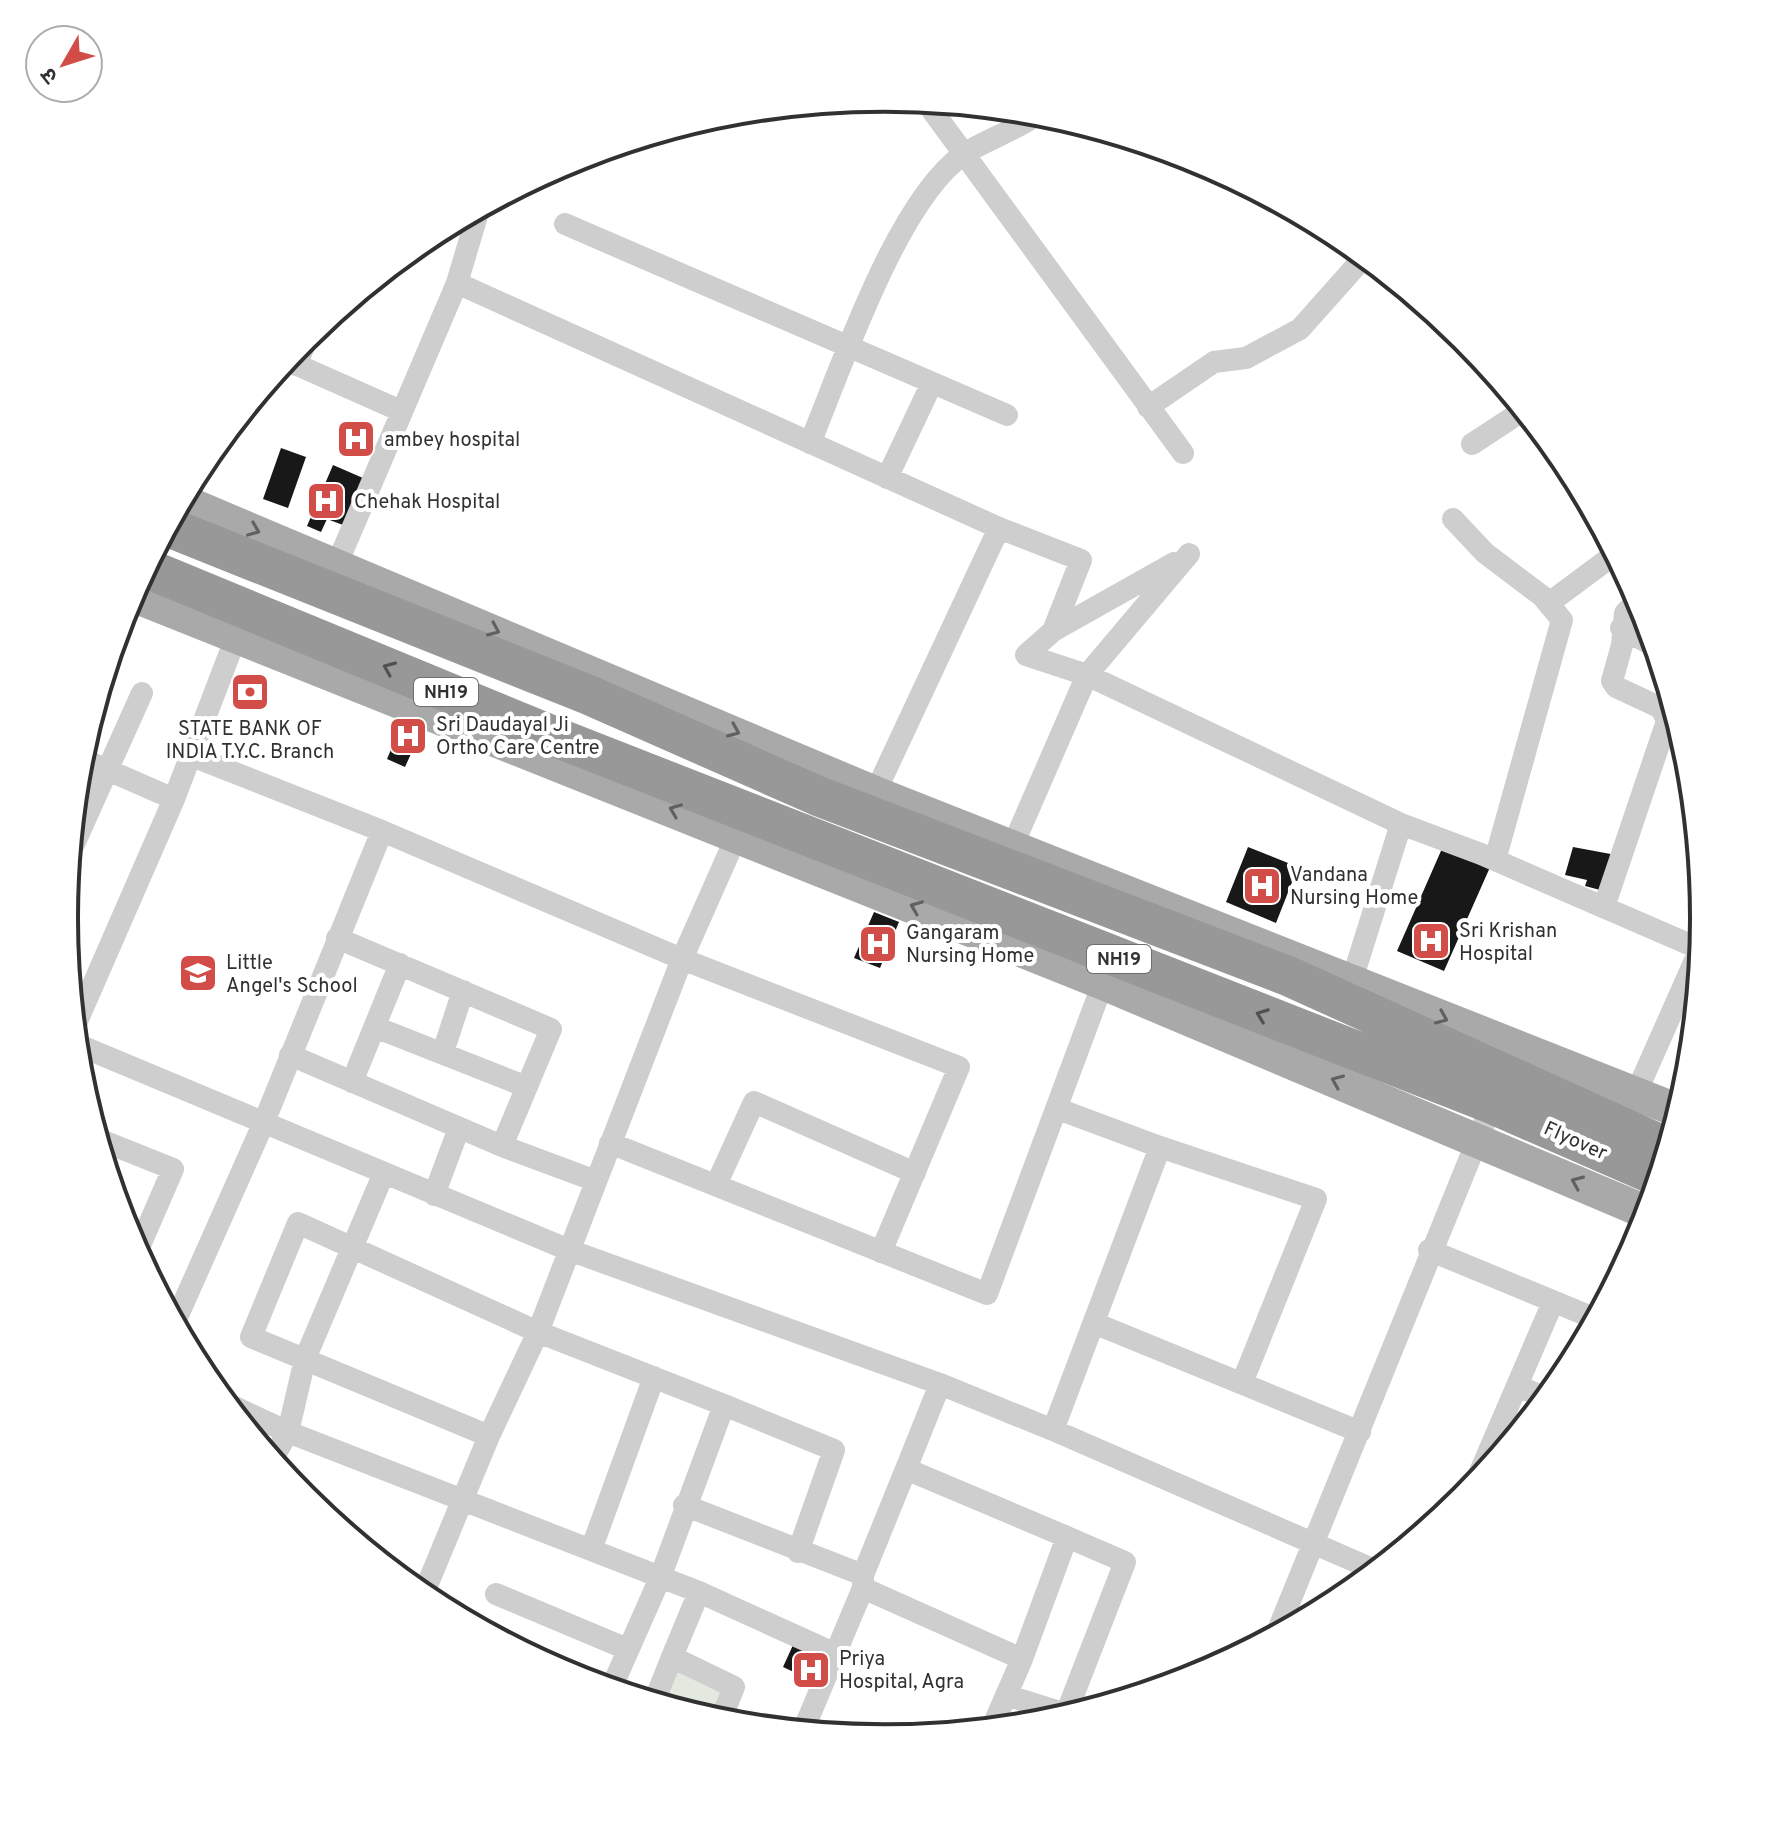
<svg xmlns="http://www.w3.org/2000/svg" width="1769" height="1837" font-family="Overpass,'Noto Sans Devanagari',sans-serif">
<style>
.green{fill:#e3e9de}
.building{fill:#181818}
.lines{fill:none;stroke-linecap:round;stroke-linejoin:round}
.street{stroke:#cecece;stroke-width:22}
.primary{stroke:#a9a9a9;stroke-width:34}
.highway{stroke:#989898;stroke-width:40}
.oneway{stroke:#616161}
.oneway2{stroke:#505050}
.labels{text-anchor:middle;stroke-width:8;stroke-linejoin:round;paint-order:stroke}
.shield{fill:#fff;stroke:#6f6f6f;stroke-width:2}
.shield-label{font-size:18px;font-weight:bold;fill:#313131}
.poi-label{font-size:20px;fill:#313131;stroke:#fff;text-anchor:start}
.street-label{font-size:20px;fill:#313131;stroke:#fff}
.rim{fill:none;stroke:#313131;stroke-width:4}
</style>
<rect width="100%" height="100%" fill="#fff"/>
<!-- green -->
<path class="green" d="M675 1667 723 1689 711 1719 659 1704Z"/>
<!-- building -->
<path class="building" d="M281 448 306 457 288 508 263 499Z
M333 465 363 478 343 525 327 519 321 532 307 526Z
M406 714 425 723 405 767 387 759Z
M1444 844 1491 865 1444 971 1397 951Z
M1248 847 1298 867 1276 923 1226 902Z
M1573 847 1616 855 1604 891 1585 886 1587 880 1565 875Z
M874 912 899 922 880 968 854 958Z
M793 1645 825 1659 815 1682 783 1667Z"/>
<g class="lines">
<!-- street -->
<path class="street" d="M926 102 1183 453
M565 224 1007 415
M457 283 479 209
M286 360 401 411
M296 365 309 335
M1148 407 1214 362 1246 358 1300 329 1365 256
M810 443C842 366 897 200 964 154 984 141 1008 133 1029 120
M1472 444 1524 410
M887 478 932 383
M1453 519 1485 553 1542 596 1562 620 1495 860
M999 528 1081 560 1053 631 1026 655 1087 675 1401 824 1352 980
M337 564 457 283 999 528 875 793
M1549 603 1615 554
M1621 628 1656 647
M1053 631 1174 563
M192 756 382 831 682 959 959 1067 881 1252
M80 758 174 799
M1401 824 1481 854 1700 949 1637 1091
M1013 845 1087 675 1189 554
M71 851 142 693
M1604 907 1667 721 1661 708 1616 687 1612 681 1622 645 1625 613 1639 599
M75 1026 174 799 236 637
M375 1027 527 1087
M76 1044 569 1250 940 1384 1053 1430 1377 1571
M443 1052 463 991
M290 1055 502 1146 551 1029 337 938
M352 1082 400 964
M1058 1109 1160 1147 1316 1199 1242 1383
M98 1139 173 1169 137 1252
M610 1143 987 1294 1103 983
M502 1146 596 1181
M716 1185 754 1102 915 1173
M434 1195 459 1128
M1429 1250 1596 1319
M175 1322 264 1122 382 831
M1094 1323 1360 1432
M1517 1386 1547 1398
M226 1403 288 1432 699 1592 838 1655
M724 1405 834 1450 798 1552
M1053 1430 1160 1147
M489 1436 251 1337 298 1223 538 1332 724 1405 660 1578 611 1689
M272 1460 288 1432 305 1359 383 1175
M906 1469 940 1384
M1473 1488 1553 1302
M684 1505 863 1575
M1067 1537 1125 1562 1066 1714 1069 1716
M591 1550 654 1377
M426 1588 489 1436 538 1332 682 959 737 835
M863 1588V1575L906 1469 1067 1537 1022 1659
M699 1592 672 1657 734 1687 720 1722
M496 1594 627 1649
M1276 1635 1492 1104
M1006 1695 1066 1714 1064 1717
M654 1702 672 1657
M803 1731 863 1588 1022 1659 992 1728"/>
<!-- primary -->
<path class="primary" d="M182 501 875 793 1679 1111
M132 595 1103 983 1648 1213"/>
<!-- highway -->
<path class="highway" d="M168 527 589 695 818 796 1288 976 1668 1148
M146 568 568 742 1492 1104 1659 1177"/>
</g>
<!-- one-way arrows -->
<defs><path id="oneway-chevron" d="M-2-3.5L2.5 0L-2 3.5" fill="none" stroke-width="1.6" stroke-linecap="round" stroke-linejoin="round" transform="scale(2)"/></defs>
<g class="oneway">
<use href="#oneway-chevron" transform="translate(254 530) rotate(22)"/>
<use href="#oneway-chevron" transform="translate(494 630) rotate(23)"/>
<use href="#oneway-chevron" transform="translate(734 731) rotate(23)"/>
<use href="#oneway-chevron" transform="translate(675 810) rotate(-158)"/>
<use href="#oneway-chevron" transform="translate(916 907) rotate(-158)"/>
<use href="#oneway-chevron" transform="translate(1442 1018) rotate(23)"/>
<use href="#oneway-chevron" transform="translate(1337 1081) rotate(-157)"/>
<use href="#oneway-chevron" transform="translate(1577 1182) rotate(-157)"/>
</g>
<g class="oneway2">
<use href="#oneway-chevron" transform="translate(389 668) rotate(-157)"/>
<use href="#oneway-chevron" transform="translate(1262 1015) rotate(-159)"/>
</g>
<!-- icons -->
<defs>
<symbol id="hospital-square" viewBox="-11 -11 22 22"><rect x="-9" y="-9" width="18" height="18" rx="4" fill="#d34d48" stroke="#fff"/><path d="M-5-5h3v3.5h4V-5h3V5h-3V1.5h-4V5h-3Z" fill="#fff"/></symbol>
<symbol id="bank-square" viewBox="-11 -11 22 22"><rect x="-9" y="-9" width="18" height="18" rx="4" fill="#d34d48" stroke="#fff"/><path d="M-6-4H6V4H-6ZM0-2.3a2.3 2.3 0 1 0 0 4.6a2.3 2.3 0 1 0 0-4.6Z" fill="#fff"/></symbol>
<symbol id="school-square" viewBox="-11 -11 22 22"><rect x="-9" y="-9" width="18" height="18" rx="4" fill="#d34d48" stroke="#fff"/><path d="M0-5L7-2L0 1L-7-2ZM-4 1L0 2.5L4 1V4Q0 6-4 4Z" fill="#fff"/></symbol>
</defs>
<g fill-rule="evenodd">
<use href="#hospital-square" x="334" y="417" width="44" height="44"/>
<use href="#hospital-square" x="304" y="479" width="44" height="44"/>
<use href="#bank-square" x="228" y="670" width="44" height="44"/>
<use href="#hospital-square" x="386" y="714" width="44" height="44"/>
<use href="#hospital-square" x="1240" y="864" width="44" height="44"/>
<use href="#hospital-square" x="1409" y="919" width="44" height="44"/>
<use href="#hospital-square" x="856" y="922" width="44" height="44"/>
<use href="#school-square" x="176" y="951" width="44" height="44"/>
<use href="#hospital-square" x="789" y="1648" width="44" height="44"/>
</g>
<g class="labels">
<!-- shield labels -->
<g class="shield">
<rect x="414" y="678" width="64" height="28" rx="6"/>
<rect x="1087" y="945" width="64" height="28" rx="6"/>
</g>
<g class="shield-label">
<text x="446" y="698">NH19</text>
<text x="1119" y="965">NH19</text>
</g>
<!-- poi labels -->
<g class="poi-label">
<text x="384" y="446">ambey hospital</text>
<text x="354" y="508">Chehak Hospital</text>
<text x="436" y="731">Sri Daudayal Ji<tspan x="436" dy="23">Ortho Care Centre</tspan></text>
<text x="250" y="735" text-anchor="middle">STATE BANK OF<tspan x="250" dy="23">INDIA T.Y.C. Branch</tspan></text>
<text x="1290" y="881">Vandana<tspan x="1290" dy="23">Nursing Home</tspan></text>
<text x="1459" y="937">Sri Krishan<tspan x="1459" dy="23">Hospital</tspan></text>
<text x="906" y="939">Gangaram<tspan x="906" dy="23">Nursing Home</tspan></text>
<text x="226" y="969">Little<tspan x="226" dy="23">Angel's School</tspan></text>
<text x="839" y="1665">Priya<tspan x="839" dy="23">Hospital, Agra</tspan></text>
</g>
<!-- street labels -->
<g class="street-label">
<text transform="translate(1576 1140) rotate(24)" y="7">Flyover</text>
</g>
</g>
<!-- crop -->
<path d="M0 0H1769V1837H0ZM78 918a806 806 0 1 1 1612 0a806 806 0 1 1-1612 0Z" fill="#fff" fill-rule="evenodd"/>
<path class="rim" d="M78 918a806 806 0 1 1 1612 0a806 806 0 1 1-1612 0Z"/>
<!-- north arrow -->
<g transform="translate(64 64) rotate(231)"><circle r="38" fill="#ffffff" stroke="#adadad" stroke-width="2"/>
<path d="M0-6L14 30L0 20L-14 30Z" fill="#d34d48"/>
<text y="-12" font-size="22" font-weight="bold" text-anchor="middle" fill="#313131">उ</text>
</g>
</svg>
